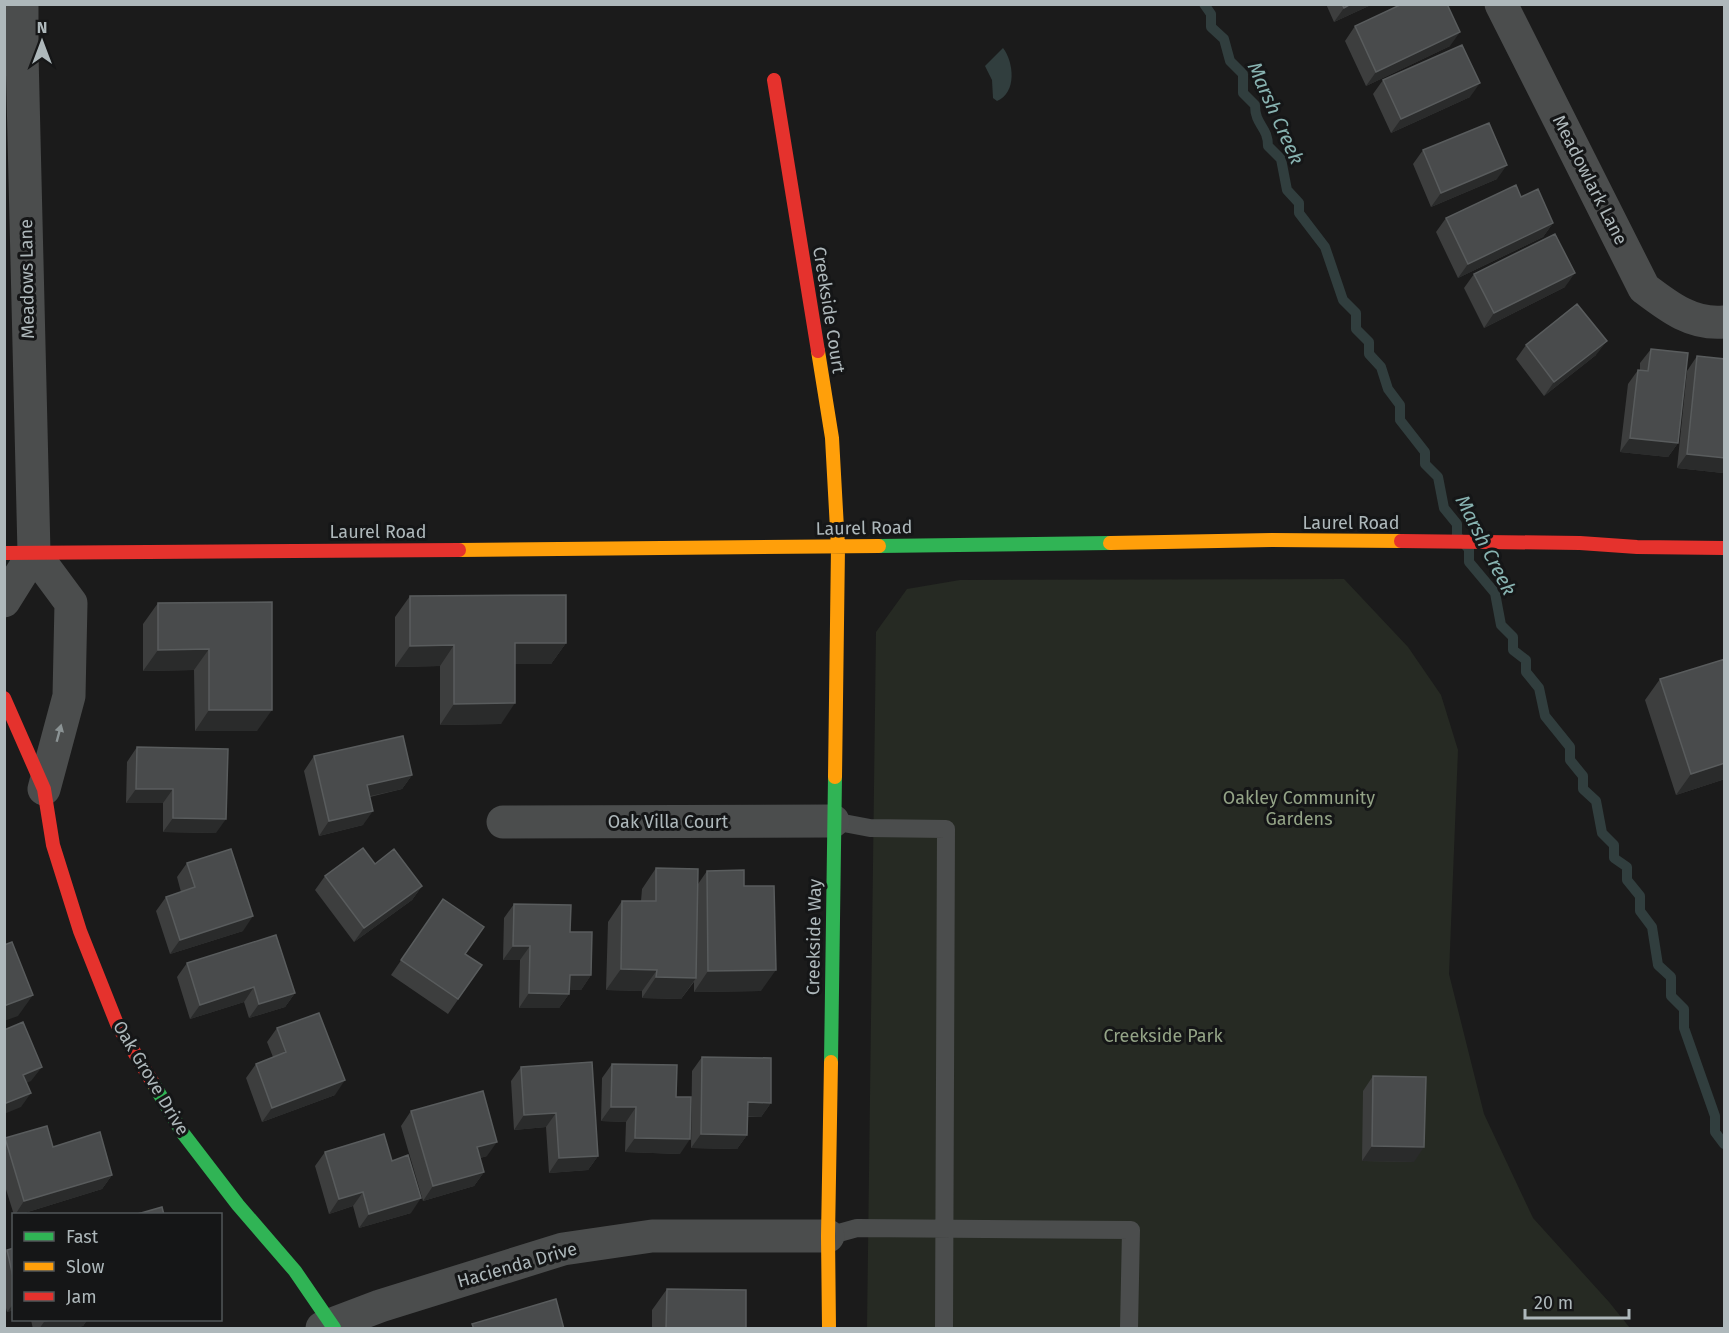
<svg xmlns="http://www.w3.org/2000/svg" width="1729" height="1333" font-family="'Fira Sans',sans-serif">
<style>
.green{fill:#262a23}
.water{fill:#313e3e}
.lines{fill:none;stroke-linecap:round;stroke-linejoin:round}
.stream{stroke:#313e3e;stroke-width:10}
.lane{stroke:#4b4d4d;stroke-width:18}
.street{stroke:#4b4d4d;stroke-width:33}
.fast{stroke:#30b455;stroke-width:14}
.slow{stroke:#ff9f0a;stroke-width:14}
.jam{stroke:#e5322d;stroke-width:14}
.wall{fill:#3d3e3e}
.shaded-wall{fill:#2a2b2b}
.building{fill:#494b4c;stroke:#595c5d;stroke-width:1.5}
.oneway{fill:#8b9394}
.labels{text-anchor:middle;stroke-width:6;stroke-linejoin:round;paint-order:stroke}
.street-label{font-size:18px;fill:#aeb8bb;stroke:#151617}
.park-label{font-size:18px;fill:#94a487;stroke:#151617}
.water-label{font-size:20px;font-style:italic;fill:#88b3b1;stroke:#151617}
</style>
<rect width="100%" height="100%" fill="#1b1b1b"/>
<!-- green -->
<path class="green" d="M1344 579 1408 647 1441 695 1458 750 1449 974 1484 1114 1533 1218 1609 1302 1630 1328H867L876 632 907 589 960 580Z"/>
<!-- water -->
<path class="water" d="M1003 48C1014 62 1017 93 997 101L993 98 992 80 985 66Z"/>
<g class="lines">
<!-- stream -->
<path class="stream" d="M1204 4 1211 14V27L1224 39 1230 61 1243 74V93L1255 105C1255 126 1268 126 1268 146L1281 159 1287 190 1299 203V213L1325 247 1343 300 1356 313V329L1369 342V354L1381 367 1388 389 1400 405V420L1425 452V464L1438 477 1444 508 1457 524V536L1469 549V562L1495 593 1501 625 1513 637V650L1526 660V672L1539 688 1545 716 1570 747V760L1583 776V789L1596 801 1602 833 1614 845V858L1627 867V880L1640 896V911L1652 927 1658 965 1671 977V996L1684 1009V1028L1715 1116V1132L1724 1144"/>
<!-- lane -->
<path class="lane" d="M833 821 870 828 946 829 944 1328
M828 1236 857 1228 1131 1230 1129 1328"/>
<!-- street -->
<path class="street" d="M22 4V54L34 553
M1501 4 1644 288C1669 307 1692 325 1724 322
M34 553 71 603 69 696 44 789
M4 601 34 553
M503 822 833 821
M322 1328 380 1306 563 1249 652 1236H828"/>
<!-- fast -->
<path class="fast" d="M879 546 1110 543
M831 1062 835 777
M153 1083 182 1132 238 1205 295 1271 334 1328"/>
<!-- slow -->
<path class="slow" d="M818 351 832 438 838 547 835 777
M1110 543 1272 540 1401 541
M459 550 879 546
M829 1328 828 1236 831 1062"/>
<!-- jam -->
<path class="jam" d="M774 80 818 351
M1401 541 1580 543 1637 547 1724 548
M4 553 459 550
M4 698 44 789 53 845 80 931 117 1024 153 1083"/>
</g>
<!-- wall -->
<path class="wall" d="M1326 4H1373L1334 22Z
M1355 26 1450 46 1366 86 1345 41Z
M1383 80 1470 97 1391 133 1373 94Z
M1423 150 1497 179 1431 207 1413 164Z
M1521 197 1553 223 1543 237 1458 278 1436 232 1446 218Z
M1474 274 1565 287 1484 328 1464 288Z
M1526 345 1596 355 1544 396 1516 359Z
M1651 349 1678 443 1668 457 1620 452 1628 384 1638 370H1640V363Z
M1697 356 1725 359V471L1723 473 1677 468 1687 371Z
M410 596 566 643 551 664H515L501 724 440 725V666L395 667V617Z
M272 602 257 731H195L194 670 143 671V624L158 603Z
M1725 659V779L1676 795 1645 700 1660 679Z
M137 747 216 833 163 832V803H126L127 762Z
M314 756 412 775 402 789 370 797 363 825 319 836 304 771Z
M187 863 243 931 170 954 156 911 166 897 181 892 177 877Z
M375 864 422 886 412 900 354 942 315 890 325 876Z
M656 868 698 884 707 871 744 886 761 991 694 992V982L681 999 642 998V991L606 990 608 922 622 901H641L642 889Z
M443 899 465 954 482 965 448 1014 391 975Z
M514 904 570 932 591 975 581 990H569V994L559 1008H519L520 960H503L504 918Z
M187 963 295 993 285 1007 249 1018 244 1002 190 1019 177 977Z
M277 1028 335 1095 262 1122 246 1078 256 1064 273 1057 267 1042Z
M702 1057 771 1103 761 1117H748L747 1135 737 1149 691 1148 692 1071Z
M612 1064 676 1097 680 1154 625 1152 626 1122 601 1121 602 1078Z
M521 1067 598 1156 588 1170 549 1173 546 1127 514 1130 511 1081Z
M1373 1076 1414 1162 1362 1161 1363 1091Z
M411 1111 487 1156 480 1158 484 1172 474 1186 423 1201 401 1126Z
M5 1138 53 1147 112 1175 102 1189 18 1215H14L4 1183Z
M325 1152 392 1161 411 1213 359 1228 353 1206 329 1214 315 1166Z
M14 1248V1310L7 1312 4 1300V1253L7 1250Z
M667 1289 746 1329H652V1310Z
M31 1320H87L83 1326 69 1329H33Z"/>
<!-- shaded-wall -->
<path class="shaded-wall" d="M1351 4H1373L1334 22 1344 8Z
M1460 32 1450 46 1366 86 1376 72Z
M1480 83 1470 97 1391 133 1401 119Z
M1507 165 1497 179 1431 207 1441 193Z
M1553 223 1543 237 1458 278 1468 264Z
M1575 273 1565 287 1484 328 1494 313Z
M1607 341 1596 355 1544 396 1554 382Z
M1630 438 1678 443 1668 457 1620 452Z
M1687 454 1725 458V471L1723 473 1677 468Z
M515 643H566L551 664H501Z
M454 645 440 666 395 667 410 646Z
M209 649 194 670 143 671 158 650Z
M515 703 501 724 440 725 454 704Z
M209 710H272L257 731H195Z
M1725 763V779L1676 795 1691 774Z
M412 775 402 789 357 799 367 785Z
M136 789H173L163 803H126Z
M373 811 363 825 319 836 329 821Z
M173 818 226 819 216 833 163 832Z
M422 886 412 900 354 942 364 928Z
M253 916 243 931 170 954 180 940Z
M513 946H530L520 960H503Z
M621 969 657 970 642 991 606 990Z
M776 970 761 991 694 992 708 971Z
M570 975H591L581 990H560Z
M656 977 696 978 681 999 642 998Z
M254 987 244 1002 190 1019 200 1005Z
M295 993 285 1007 249 1018 259 1004Z
M529 993 569 994 559 1008H519Z
M33 995 18 1016 4 1021V1006Z
M42 1067 31 1081 13 1089 23 1075Z
M345 1080 335 1095 262 1122 272 1108Z
M31 1093 21 1107 4 1114V1104Z
M748 1102 771 1103 761 1117 738 1116Z
M611 1107H636L626 1122 601 1121Z
M556 1113 546 1127 514 1130 524 1115Z
M701 1134 747 1135 737 1149 691 1148Z
M635 1138 690 1139 680 1154 625 1152Z
M497 1142 487 1156 466 1162 477 1147Z
M1372 1146 1424 1147 1414 1162 1362 1161Z
M598 1156 588 1170 549 1173 559 1158Z
M484 1172 474 1186 423 1201 433 1186Z
M112 1175 102 1189 18 1215H15L24 1201Z
M363 1192 353 1206 329 1214 339 1199Z
M421 1198 411 1213 359 1228 369 1214Z
M14 1303V1310L7 1312Z
M54 1320H87L83 1326 69 1329H39L44 1322Z"/>
<!-- building -->
<path class="building" d="M1342 4H1351L1344 8Z
M1402 4H1447L1460 32 1376 72 1355 26Z
M1462 45 1480 83 1401 119 1383 80Z
M1489 123 1507 165 1441 193 1423 150Z
M1516 185 1521 197 1538 189 1553 223 1468 264 1446 218Z
M1555 234 1575 273 1494 313 1474 274Z
M1577 304 1607 341 1554 382 1526 345Z
M1651 349 1688 353 1678 443 1630 438 1638 370 1648 371Z
M1697 356 1725 359V458L1687 454Z
M566 595V643H515V703L454 704V645L410 646V596Z
M272 602V710H209V649L158 650V603Z
M1725 659V763L1691 774 1660 679Z
M403 736 412 775 367 785 373 811 329 821 314 756Z
M137 747 228 749 226 819 173 818V789H136Z
M363 848 375 864 394 849 422 886 364 928 325 876Z
M231 849 253 916 180 940 166 897 195 887 187 863Z
M656 868 698 869 696 978 656 977 657 970 621 969 622 901H656Z
M744 870V886H774L776 970 708 971 707 871Z
M443 899 484 927 465 954 482 965 458 999 401 960Z
M514 904 571 905 570 932H592L591 975H570L569 994 529 993 530 946H513Z
M276 935 295 993 259 1004 254 987 200 1005 187 963Z
M12 942 33 995 4 1006V945Z
M319 1013 345 1080 272 1108 256 1064 286 1052 277 1028Z
M23 1022 42 1067 23 1075 31 1093 4 1104V1030Z
M702 1057 771 1058V1103L748 1102 747 1135 701 1134Z
M592 1062 598 1156 559 1158 556 1113 524 1115 521 1067Z
M612 1064 677 1065 676 1097H691L690 1139 635 1138 636 1107H611Z
M1373 1076 1426 1077 1424 1147 1372 1146Z
M483 1091 497 1142 477 1147 484 1172 433 1186 411 1111Z
M47 1126 53 1147 100 1132 112 1175 24 1201 5 1138Z
M384 1134 392 1161 408 1155 421 1198 369 1214 363 1192 339 1199 325 1152Z
M162 1207 164 1215H134Z
M14 1248V1281L7 1250Z
M667 1289 746 1290V1329H666Z
M556 1299 564 1329H474L472 1324Z"/>
<!-- one-way arrows -->
<defs><path id="oneway-solid" d="M-6-.8H1V-3.2L6.5 0L1 3.2V.8H-6Z" transform="scale(1.5)"/></defs>
<use class="oneway" href="#oneway-solid" transform="translate(59 733) rotate(-75)"/>
<g class="labels">
<!-- street labels -->
<g class="street-label">
<text transform="translate(1590 180) rotate(63)" y="6">Meadowlark Lane</text>
<text transform="translate(27 279) rotate(-91)" y="6">Meadows Lane</text>
<text transform="translate(829 310) rotate(81)" y="6">Creekside Court</text>
<text x="1351" y="529">Laurel Road</text>
<text transform="translate(864 528) rotate(-1)" y="6">Laurel Road</text>
<text x="378" y="538">Laurel Road</text>
<text x="668" y="828">Oak Villa Court</text>
<text transform="translate(814 937) rotate(-89)" y="6">Creekside Way</text>
<text transform="translate(151 1078) rotate(59)" y="6">Oak Grove Drive</text>
<text transform="translate(517 1265) rotate(-16)" y="6">Hacienda Drive</text>
</g>
<!-- park labels -->
<g class="park-label">
<text x="1299" y="804">Oakley Community<tspan x="1299" dy="21">Gardens</tspan></text>
<text x="1163" y="1042">Creekside Park</text>
</g>
<!-- water labels -->
<g class="water-label">
<text transform="translate(1276 113) rotate(66)" y="7">Marsh Creek</text>
<text transform="translate(1486 545) rotate(63)" y="7">Marsh Creek</text>
</g>
</g>
<!-- border -->
<rect width="1729" height="1333" fill="none" stroke="#aeb8bb" stroke-width="12"/>
<!-- legend -->
<rect x="12" y="1213" width="210" height="108" fill="#151617" stroke="#525759" stroke-width="1.5"/>
<rect x="24" y="1232" width="30" height="9" fill="#30b455" stroke="#525759" stroke-width="1.5"/>
<text x="66" y="1243" font-size="18" fill="#aeb8bb">Fast</text>
<rect x="24" y="1262" width="30" height="9" fill="#ff9f0a" stroke="#525759" stroke-width="1.5"/>
<text x="66" y="1273" font-size="18" fill="#aeb8bb">Slow</text>
<rect x="24" y="1292" width="30" height="9" fill="#e5322d" stroke="#525759" stroke-width="1.5"/>
<text x="66" y="1303" font-size="18" fill="#aeb8bb">Jam</text>
<!-- north arrow -->
<g transform="translate(42 42)" stroke="#151617" stroke-width="4.5" paint-order="stroke">
<path d="M0-4.5L10 22L0 15L-10 22Z" fill="#aeb8bb"/>
<text y="-9" font-size="16" font-weight="bold" text-anchor="middle" fill="#aeb8bb">N</text>
</g>
<!-- scale -->
<path d="M1525 1309v9h104v-9" fill="none" stroke="#aeb8bb" stroke-width="3"/>
<text x="1534" y="1309" font-size="18" fill="#aeb8bb" stroke="#151617" stroke-width="4.5" paint-order="stroke">20 m</text>
</svg>
